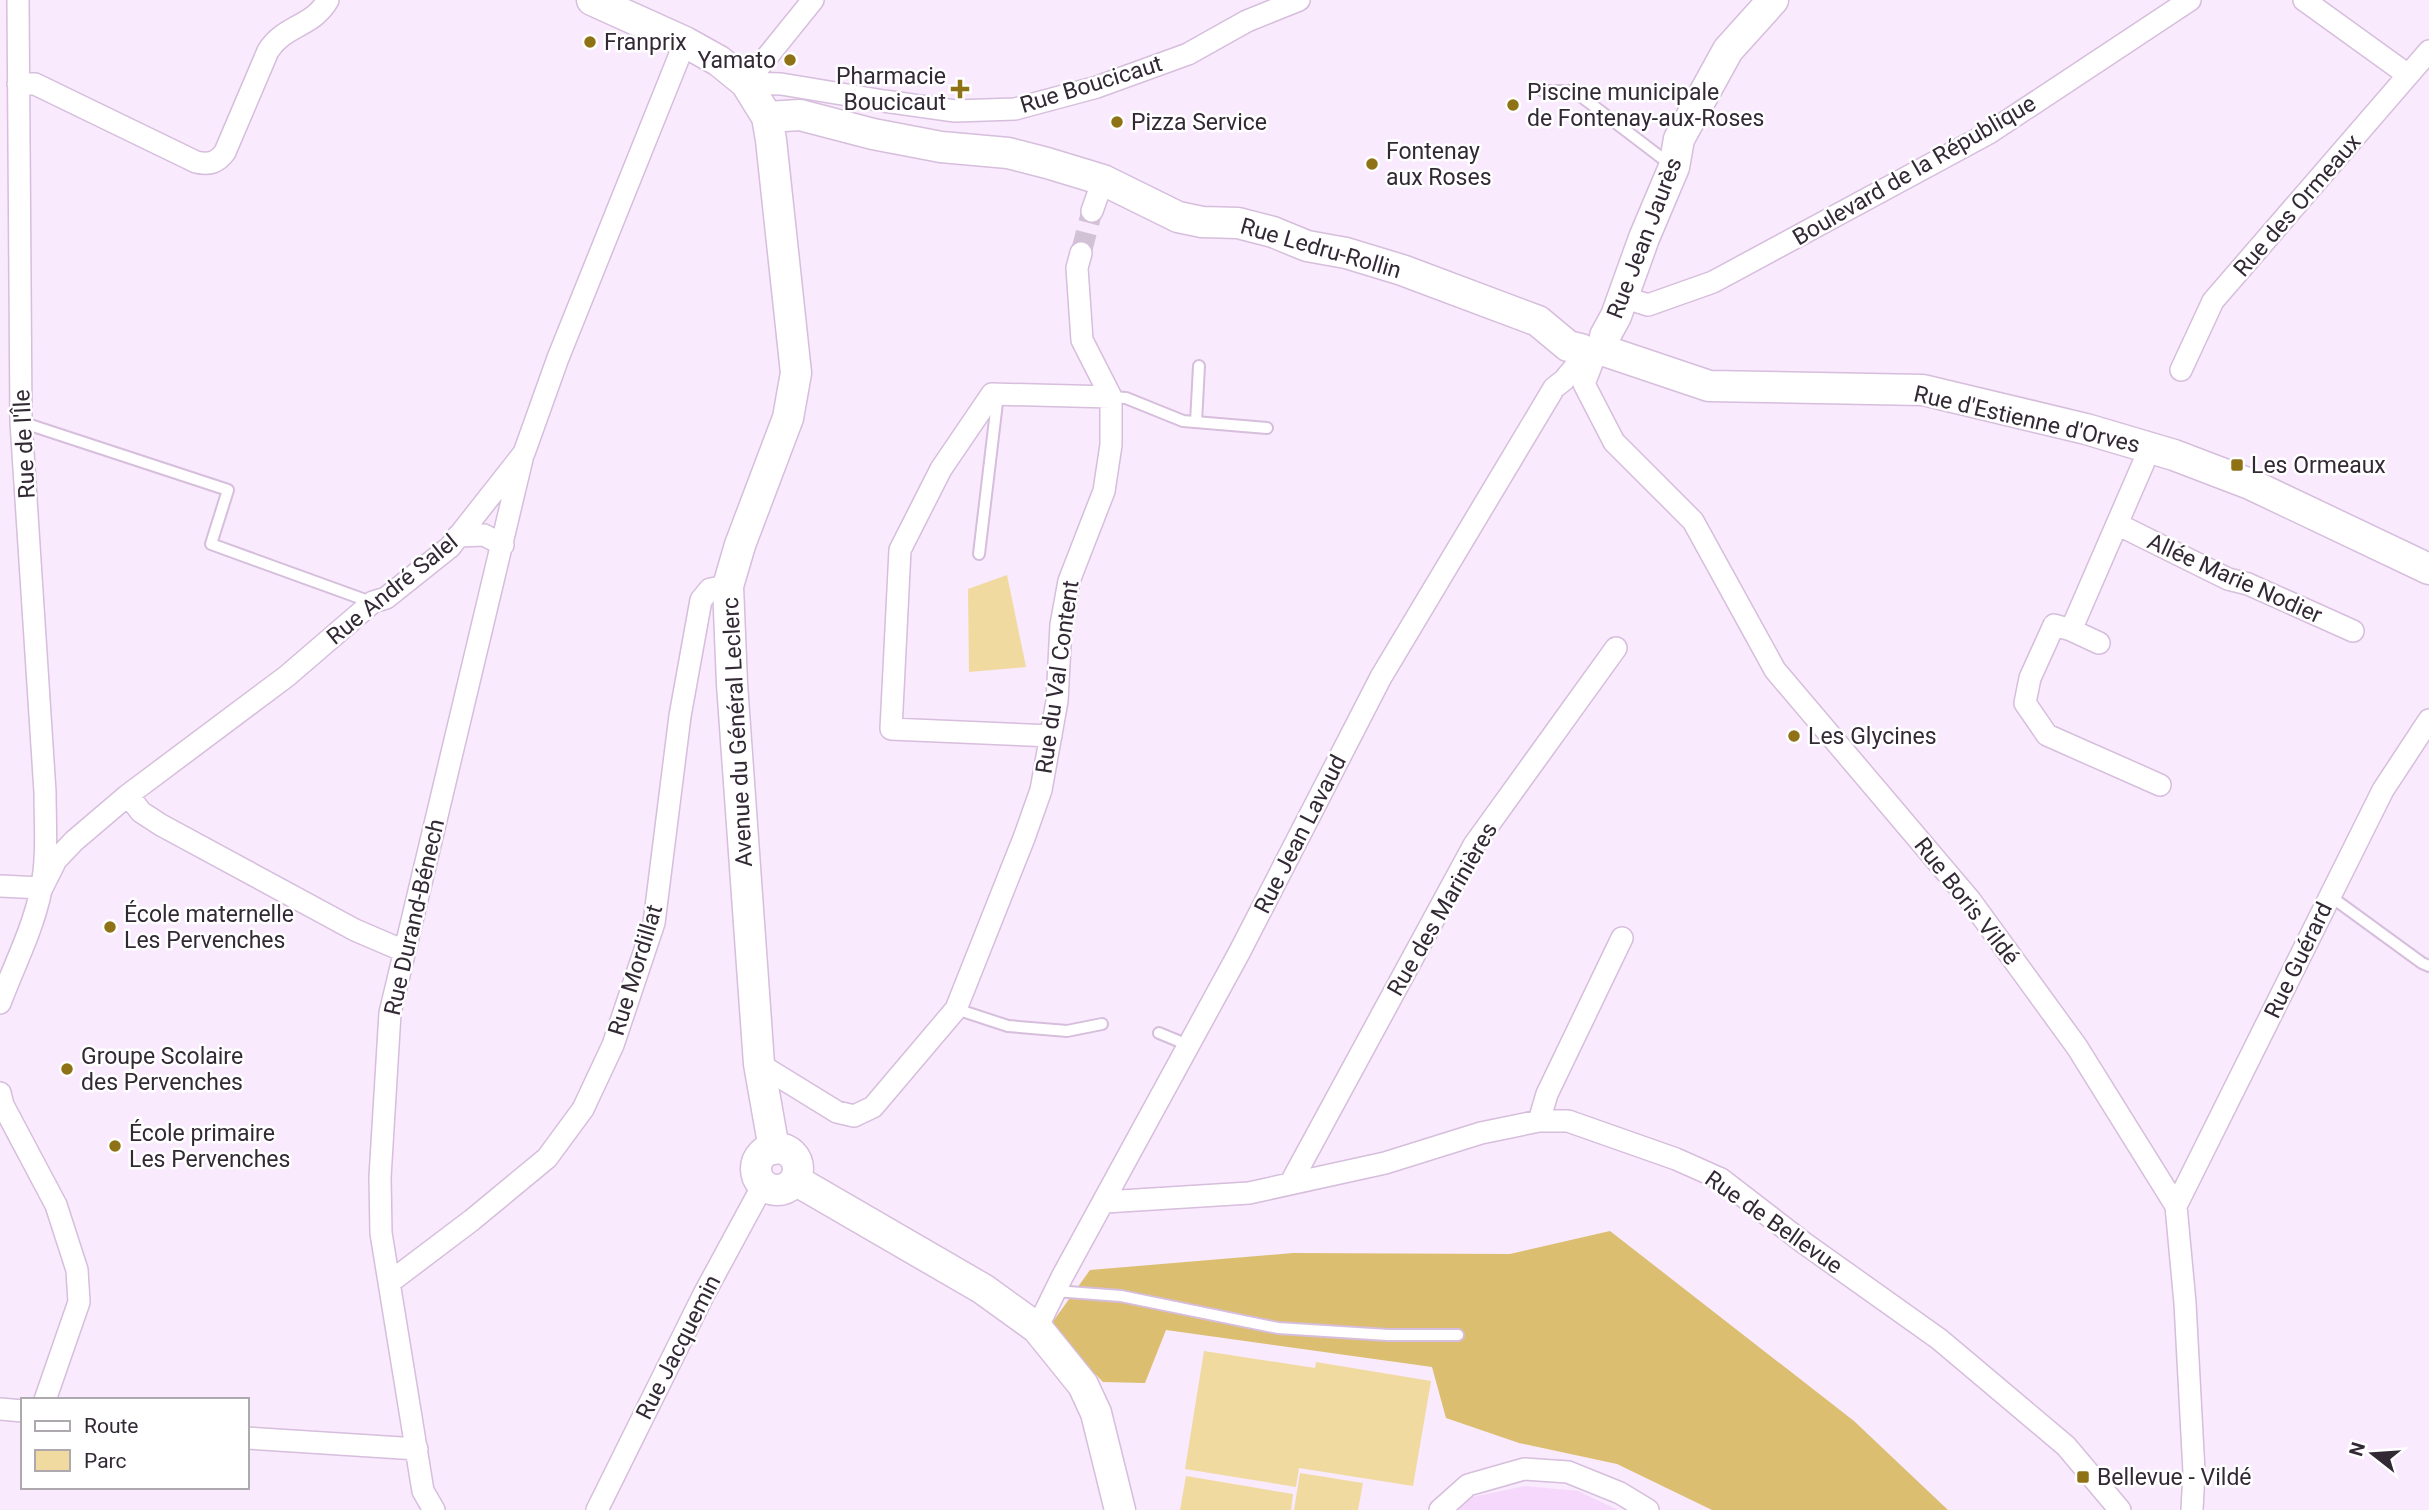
<svg xmlns="http://www.w3.org/2000/svg" width="2429" height="1510" font-family="Roboto,sans-serif">
<style>
.built{fill:#f5d8fc}
.green{fill:#f0daa0}
.forest{fill:#dbbe70}
.lines{fill:none;stroke-linecap:round;stroke-linejoin:round}
.street-tunnel{stroke:#d1c3d5;stroke-width:21;stroke-dasharray:21 10;stroke-linecap:butt}
.lane-casing{stroke:#d6bedc;stroke-width:14}
.street-casing{stroke:#d6bedc;stroke-width:24}
.secondary-casing{stroke:#d6bedc;stroke-width:33}
.lane{stroke:#fff;stroke-width:10}
.street{stroke:#fff;stroke-width:21}
.secondary{stroke:#fff;stroke-width:30}
.poi-dot{fill:#8f7216;stroke:#fff;stroke-width:2.5}
.labels{text-anchor:middle;stroke-width:5;stroke-linejoin:round;paint-order:stroke}
.poi-label{font-size:23px;fill:#322935;stroke:#fff;text-anchor:start}
.street-label{font-size:23px;fill:#322935;stroke:#fff}
</style>
<rect width="100%" height="100%" fill="#f9eafd"/>
<!-- built -->
<path class="built" d="M1525 1486 1578 1491 1618 1510H1458L1468 1498Z"/>
<!-- green -->
<path class="green" d="M1007 575 1026 667 969 672 968 589Z
M1204 1351 1315 1368 1316 1362 1431 1381 1413 1486 1299 1468 1296 1487 1185 1469Z
M1300 1473 1363 1483 1358 1510H1294Z
M1186 1476 1293 1494 1291 1510H1180Z"/>
<!-- forest -->
<path class="forest" d="M1610 1231 1854 1421 1948 1510H1712L1617 1464 1519 1443 1446 1418 1432 1367 1166 1330 1145 1383 1103 1382 1049 1327 1090 1270 1293 1253 1510 1254Z"/>
<g class="lines">
<!-- street-tunnel -->
<path class="street-tunnel" d="M1081 253 1092 211"/>
<defs>
<path id="lane" d="M1543 91H1574L1671 165
M1111 397 1126 398 1183 421 1267 428
M21 422 228 490 211 544 371 602
M1196 422 1199 366
M979 554 998 394
M2330 896 2422 963 2429 966
M956 1009 1008 1026 1067 1031 1102 1024
M1159 1033 1188 1045
M1055 1291 1121 1296 1278 1328 1388 1335H1458"/>
<path id="street" d="M2304 0 2408 75
M746 83 781 84 884 101 955 111 1015 109 1097 87 1188 54 1247 21 1299 0
M746 83 813 0
M18 84H35L196 162C209 165 217 163 225 152L268 51C284 25 313 27 328 0
M1092 211 1103 180
M1623 297 1648 305 1713 282 1989 133 2190 0
M1594 358 1584 384 1614 442 1693 521 1775 670 1970 900 2077 1047 2176 1206 2185 1303 2194 1472 2192 1510
M2181 370 2213 301 2429 51
M2150 448 2071 630 2054 625 2030 678 2025 703 2047 735 2160 785
M2117 524 2228 579 2248 584 2353 631
M458 536 484 535 503 545
M2071 630 2099 643
M1051 736 891 729 900 550 941 469 992 394 1111 397
M128 795 141 812 161 825 355 930 404 951
M0 886 42 888
M42 888 56 860 74 841 128 795 287 676 373 602 386 598 450 547 524 453 558 358 685 42
M0 1003C14 966 33 929 41 890 48 858 45 824 45 792L21 422 18 0
M759 1064 837 1112 854 1116 873 1107 956 1009 1024 838 1041 790 1057 701 1061 625 1069 581 1104 491 1111 445V397L1082 340 1077 268 1081 253
M0 1093 3 1105 56 1205 77 1270 79 1302 45 1400
M1539 1121 1547 1094 1622 938
M1290 1184 1474 845 1616 648
M1105 1202 1249 1193 1385 1163 1481 1133 1539 1121H1568L1676 1159 1721 1179 1804 1243 1939 1339 2066 1446 2120 1510
M2176 1206 2383 790 2429 720
M390 1282 472 1220 547 1158 583 1109 613 1045 654 923 680 716 701 600 710 589 728 586
M1037 1328 1062 1277 1239 953 1381 677 1554 388 1564 380 1585 355
M0 1409 23 1411
M247 1438 417 1449
M434 1510 423 1491 381 1233 380 1177 390 1013 522 459
M597 1510 704 1294 763 1185
M1440 1510 1468 1485 1524 1469 1568 1472 1620 1493 1648 1510"/>
<path id="secondary" d="M592 0 685 42 719 61 746 83 767 117 771 140 796 373 788 418 740 545 728 586 732 684 759 1064 774 1149
M767 117 800 115 873 134 941 147 1008 153 1047 163 1103 180 1178 217 1202 222 1238 223 1273 232 1307 246 1346 253 1402 270 1538 321 1568 346 1581 349
M1605 336 1616 316 1644 238 1674 167 1679 139 1728 50 1773 0
M1605 351 1709 386 1923 390 2086 429 2174 455 2250 484 2429 569
M756 1169a21 21 0 1 1 42 0a21 21 0 1 1-42 0Z
M795 1180 983 1289 1037 1328 1083 1385 1096 1413 1120 1510"/>
</defs>
<!-- lane casing -->
<use href="#lane" class="lane-casing"/>
<!-- street casing -->
<use href="#street" class="street-casing"/>
<!-- secondary casing -->
<use href="#secondary" class="secondary-casing"/>
<!-- lane -->
<use href="#lane" class="lane"/>
<!-- street -->
<use href="#street" class="street"/>
<!-- secondary -->
<use href="#secondary" class="secondary"/>
</g>
<!-- markers -->
<g class="poi-dot">
<circle cx="590" cy="42" r="7"/>
<circle cx="790" cy="60" r="7"/>
<path d="M956.5 78.5h7v7h7v7h-7v7h-7v-7h-7v-7h7z"/>
<circle cx="1513" cy="105" r="7"/>
<circle cx="1117" cy="122" r="7"/>
<circle cx="1372" cy="164" r="7"/>
<rect x="2230" y="458" width="14" height="14" rx="3.5"/>
<circle cx="1794" cy="736" r="7"/>
<circle cx="110" cy="927" r="7"/>
<circle cx="67" cy="1069" r="7"/>
<circle cx="115" cy="1146" r="7"/>
<rect x="2076" y="1470" width="14" height="14" rx="3.5"/>
</g>
<g class="labels">
<!-- poi labels -->
<g class="poi-label">
<text x="604" y="50">Franprix</text>
<text x="776" y="68" text-anchor="end">Yamato</text>
<text x="946" y="84" text-anchor="end">Pharmacie<tspan x="946" dy="26">Boucicaut</tspan></text>
<text x="1527" y="100">Piscine municipale<tspan x="1527" dy="26">de Fontenay-aux-Roses</tspan></text>
<text x="1131" y="130">Pizza Service</text>
<text x="1386" y="159">Fontenay<tspan x="1386" dy="26">aux Roses</tspan></text>
<text x="2251" y="473">Les Ormeaux</text>
<text x="1808" y="744">Les Glycines</text>
<text x="124" y="922">École maternelle<tspan x="124" dy="26">Les Pervenches</tspan></text>
<text x="81" y="1064">Groupe Scolaire<tspan x="81" dy="26">des Pervenches</tspan></text>
<text x="129" y="1141">École primaire<tspan x="129" dy="26">Les Pervenches</tspan></text>
<text x="2097" y="1485">Bellevue - Vildé</text>
</g>
<!-- street labels -->
<g class="street-label">
<text transform="translate(1091 84) rotate(-17)" y="8">Rue Boucicaut</text>
<text transform="translate(1914 170) rotate(-30)" y="8">Boulevard de la République</text>
<text transform="translate(2297 205) rotate(-49)" y="8">Rue des Ormeaux</text>
<text transform="translate(1644 238) rotate(-69)" y="8">Rue Jean Jaurès</text>
<text transform="translate(1321 248) rotate(16)" y="8">Rue Ledru-Rollin</text>
<text transform="translate(2027 419) rotate(13)" y="8">Rue d'Estienne d'Orves</text>
<text transform="translate(24 444) rotate(-93)" y="8">Rue de l'Île</text>
<text transform="translate(2235 578) rotate(24)" y="8">Allée Marie Nodier</text>
<text transform="translate(392 589) rotate(-39)" y="8">Rue André Salel</text>
<text transform="translate(1057 677) rotate(-82)" y="8">Rue du Val Content</text>
<text transform="translate(737 732) rotate(-93)" y="8">Avenue du Général Leclerc</text>
<text transform="translate(1300 834) rotate(-63)" y="8">Rue Jean Lavaud</text>
<text transform="translate(1967 901) rotate(52)" y="8">Rue Boris Vildé</text>
<text transform="translate(1442 909) rotate(-60)" y="8">Rue des Marinières</text>
<text transform="translate(414 917) rotate(-77)" y="8">Rue Durand-Bénech</text>
<text transform="translate(2298 960) rotate(-64)" y="8">Rue Guérard</text>
<text transform="translate(635 970) rotate(-73)" y="8">Rue Mordillat</text>
<text transform="translate(1774 1222) rotate(35)" y="8">Rue de Bellevue</text>
<text transform="translate(678 1347) rotate(-63)" y="8">Rue Jacquemin</text>
</g>
</g>
<!-- legend -->
<rect x="21" y="1398" width="228" height="91" fill="#ffffff" stroke="#ada9ae" stroke-width="2"/>
<rect x="35" y="1421" width="35" height="10" fill="#ffffff" stroke="#ada9ae" stroke-width="2"/>
<text x="84" y="1433" font-size="21" fill="#322935">Route</text>
<rect x="35" y="1450" width="35" height="21" fill="#f0daa0" stroke="#ada9ae" stroke-width="2"/>
<text x="84" y="1468" font-size="21" fill="#322935">Parc</text>
<!-- north arrow -->
<g transform="translate(2373 1454) rotate(287)" stroke="#ffffff" stroke-width="5" paint-order="stroke">
<path d="M0-5L12 26L0 18L-12 26Z" fill="#322935"/>
<text y="-10" font-size="19" font-weight="bold" text-anchor="middle" fill="#322935">N</text>
</g>
</svg>
